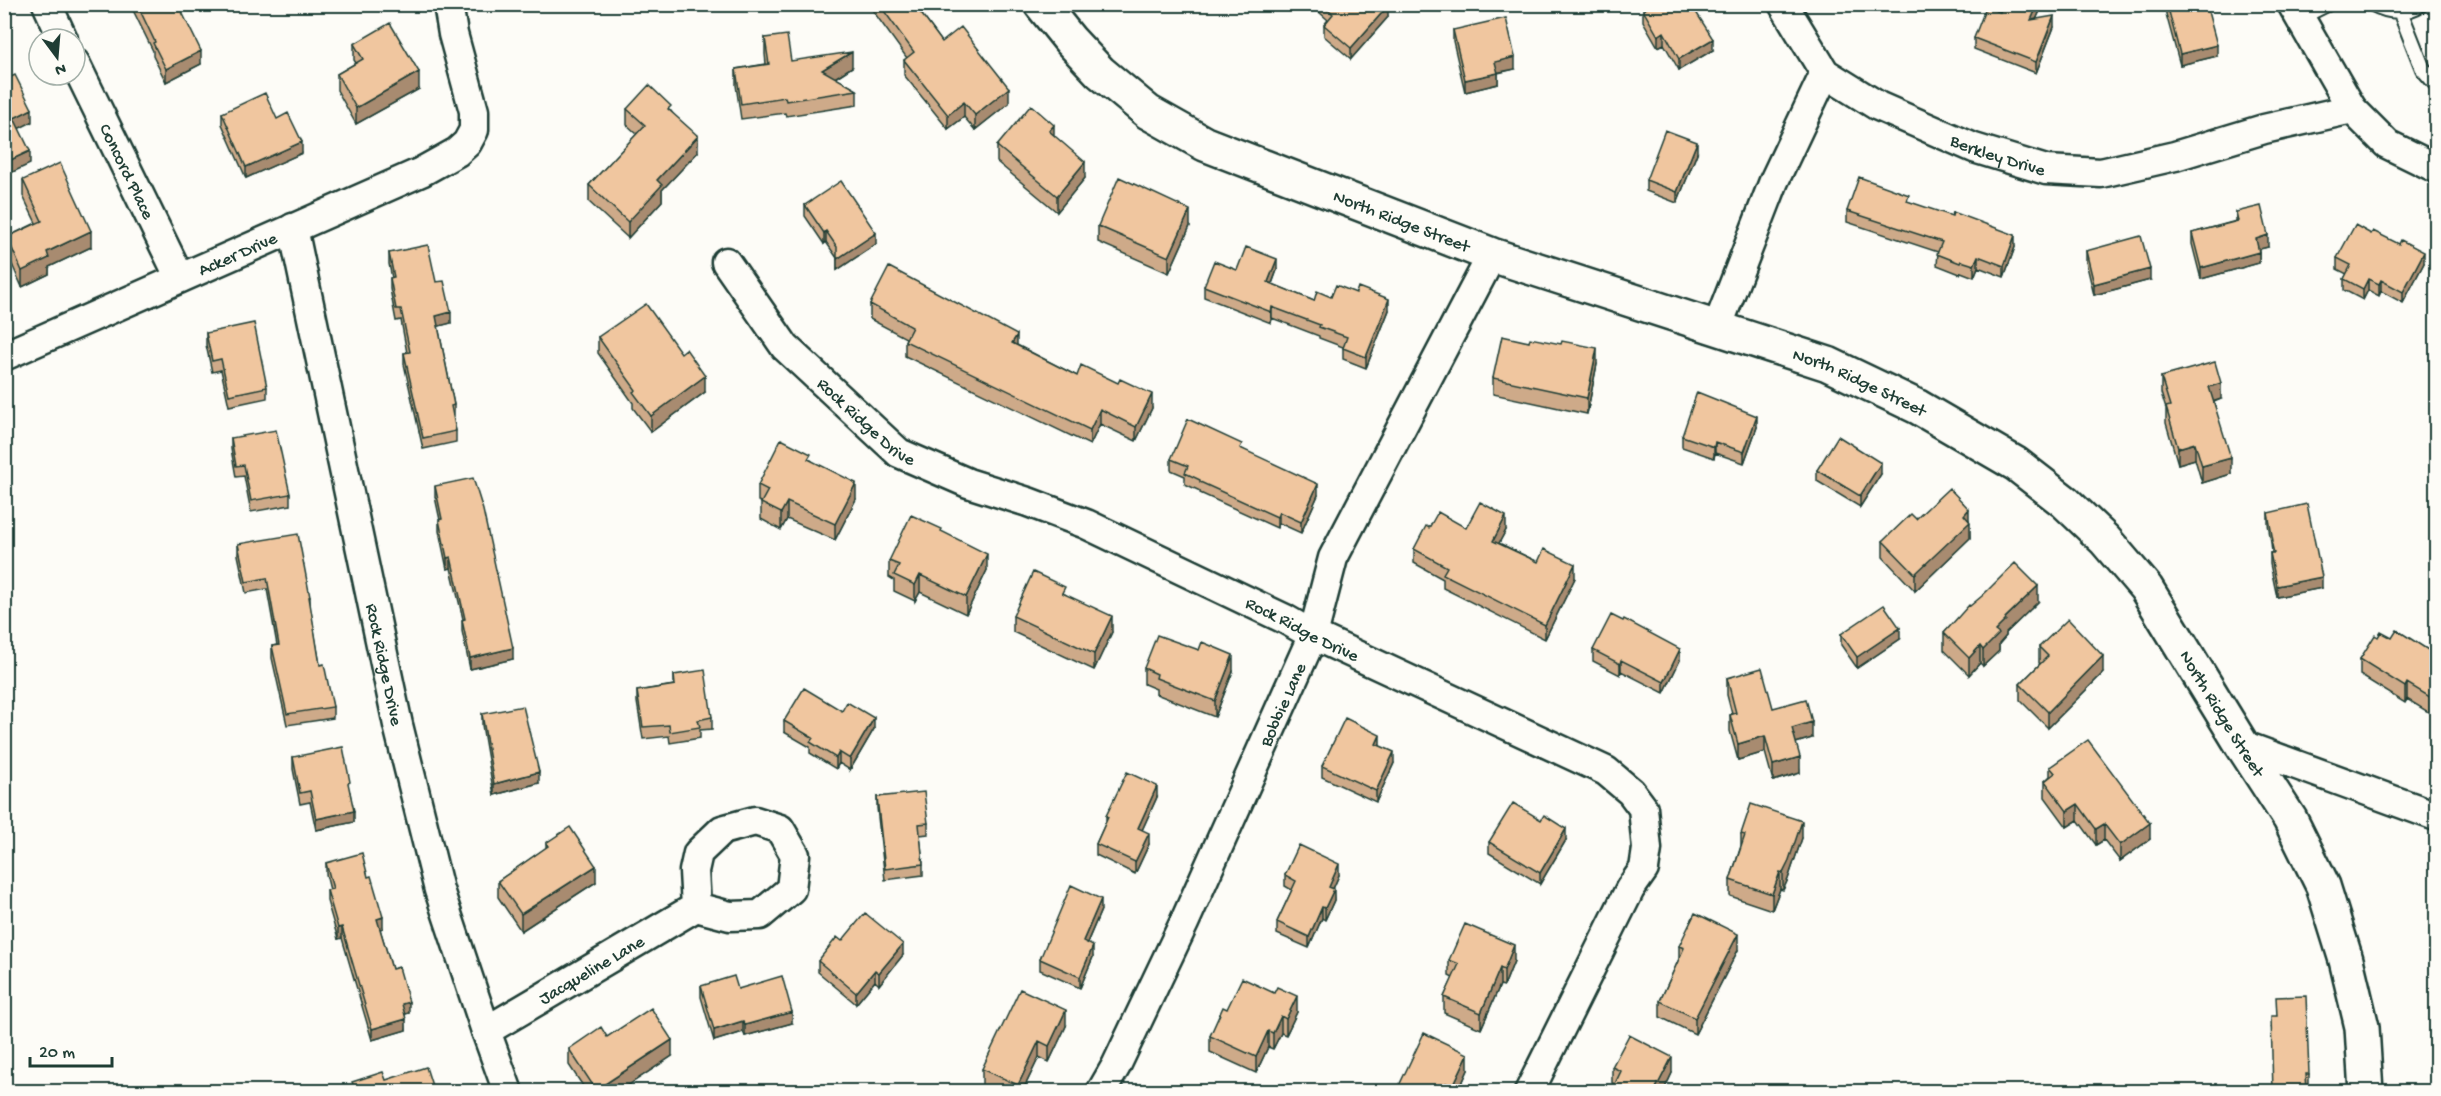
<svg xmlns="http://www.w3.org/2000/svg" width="2441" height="1096" font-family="'Gochi Hand',sans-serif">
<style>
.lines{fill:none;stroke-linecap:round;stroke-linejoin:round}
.lane-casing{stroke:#1f3d34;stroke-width:18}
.street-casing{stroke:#1f3d34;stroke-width:33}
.secondary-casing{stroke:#1f3d34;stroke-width:38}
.lane{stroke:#fdfcf7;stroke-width:14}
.street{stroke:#fdfcf7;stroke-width:28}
.secondary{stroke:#fdfcf7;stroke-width:33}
.wall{fill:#ceaa89;stroke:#1f3d34;stroke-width:1.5}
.shaded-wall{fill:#a88b6f;stroke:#1f3d34;stroke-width:1.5}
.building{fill:#f0c69f;stroke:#1f3d34;stroke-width:1.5}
.labels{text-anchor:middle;stroke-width:4.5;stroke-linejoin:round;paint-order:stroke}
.street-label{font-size:18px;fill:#1f3d34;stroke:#fdfcf7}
</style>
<rect width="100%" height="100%" fill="#fdfcf7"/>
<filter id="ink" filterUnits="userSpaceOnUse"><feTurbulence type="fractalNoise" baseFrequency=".0167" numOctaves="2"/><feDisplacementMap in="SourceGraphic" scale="12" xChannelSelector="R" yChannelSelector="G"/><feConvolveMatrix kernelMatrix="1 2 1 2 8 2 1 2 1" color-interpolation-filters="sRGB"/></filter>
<g filter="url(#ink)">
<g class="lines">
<defs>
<path id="lane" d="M2373 4C2388 12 2406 14 2421 4
M2400 11 2423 69 2436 84
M2299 18 2327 4"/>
<g id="street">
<path d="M47 4 63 39"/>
<path id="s1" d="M1783 4 1825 73 1878 106 1974 148 2046 170 2101 173 2175 156 2264 129 2352 109 2387 144 2436 168"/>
<path d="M2292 4 2352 109"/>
<path id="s2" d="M75 63 180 278"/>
<path id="s3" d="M293 228 398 725 439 890 486 1031 508 1092"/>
<path id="s4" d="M726 262 785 347 899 453 968 483 1028 502 1086 524 1285 619 1313 635 1606 771 1631 792 1643 808 1647 849 1644 869 1630 889 1529 1092"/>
<path d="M1717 328 1774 181 1825 73"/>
<path id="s5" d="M4 356 421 172 457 152 467 143 474 130V111L453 34 448 4"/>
<path d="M2242 745 2436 816"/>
<path id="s6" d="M486 1031 696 907 730 916 760 915 791 889 795 855 780 829 755 821 722 830 698 853 694 871 696 907"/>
<path id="s7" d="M1101 1092 1116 1066 1184 923 1313 635 1333 558 1492 255"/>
</g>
<g id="secondary">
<path id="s8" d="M1041 4 1070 40 1100 72 1148 112 1205 144 1492 255 1828 364 1918 407 2016 464 2065 502 2105 540 2146 588 2242 745 2290 819 2323 886 2346 960 2362 1027 2366 1092"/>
</g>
</defs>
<!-- lane casing -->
<use href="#lane" class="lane-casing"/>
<!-- street casing -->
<use href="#street" class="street-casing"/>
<!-- secondary casing -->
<use href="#secondary" class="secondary-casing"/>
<!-- lane -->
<use href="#lane" class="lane"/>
<!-- street -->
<use href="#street" class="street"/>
<!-- secondary -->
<use href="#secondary" class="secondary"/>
</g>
<!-- wall -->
<path class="wall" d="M130 4H178L201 64 166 82 153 56V51Z
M868 4H914L942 42 1009 103 975 130 964 117 948 129 904 75V60L907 58Z
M1319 4H1386L1388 17 1351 59 1324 36V25L1328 20 1319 12Z
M2039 4V13L2036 19 2054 27 2036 73 1974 49V38L2000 12Z
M2166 4 2217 56 2180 65 2166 14Z
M1643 10 1713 50 1679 70 1664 44 1658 47 1643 21Z
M1453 30 1515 69 1498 73V84L1465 92 1453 41Z
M765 38 791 61 852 67 835 78 857 90V105L786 116 785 113 741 119 736 85V69L766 64 765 54Z
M354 44 419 89 356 124 337 90V74L356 63 354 60Z
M627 109 671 111 698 152 662 190V201L628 238 589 202V185L637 134 627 125Z
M222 113 277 119 302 153 246 178 222 124Z
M1054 136 1085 178 1057 212 997 162V146Z
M1697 153 1677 203 1646 191V180Z
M23 180 91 247 49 267V274L22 287 7 253V237L36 223 23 196Z
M1909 202 2015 247 2004 277 1978 267 1974 277 1961 272 1960 274 1937 265 1938 252 1847 222V211Z
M805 205 876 244 837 270V258L826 242 824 244 805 216Z
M2236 212 2268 247 2259 249V263L2201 279 2192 244V233L2236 221Z
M1098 226H1190L1169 273 1098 242Z
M2086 251 2150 280 2094 295 2086 262Z
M389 253 436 282 451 323 438 326 454 405V417H453L456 431V442L423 449 404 364V353H407L401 320 396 321 390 289V278H392L389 264Z
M2337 258 2424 263 2403 303 2381 291 2379 296 2368 290 2363 300 2344 290V279L2347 274 2337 269Z
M1237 270H1277L1272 284 1314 301 1331 297 1389 310 1366 368 1343 359V347L1319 338V336L1272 318 1271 323 1204 297V286Z
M870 304 1017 345 1077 376 1152 408 1136 441 1100 424 1090 445 905 356V341L906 338 870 319Z
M206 333 267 387V398L229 406 221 370 212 372 206 345Z
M598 337 705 392 651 432 633 408V403L598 353Z
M1529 342 1597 364 1587 414 1493 394V378Z
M2161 377 2221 399 2214 402 2231 474 2202 483 2195 459 2178 464 2166 423V409L2161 393Z
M1757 427 1744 463 1715 453 1714 458 1682 447V436Z
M231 438 290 494V505L251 512 244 476 236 477 231 449Z
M1242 449 1318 495 1301 533 1279 523 1277 528 1200 493V491L1185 484V476L1171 470V459Z
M811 460 856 499 835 540 787 519 781 530 761 519V502L758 501V485Z
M1817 470 1881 474 1860 507 1817 481Z
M435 486 513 659 470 669 462 631V620L463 619 451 568 447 569 439 531V520H440L435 497Z
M2268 513 2322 588 2277 597 2270 564V553H2272L2271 542 2268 524Z
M1916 519 1969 520 1970 538 1915 591 1883 557V541Z
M1429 528H1466L1506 530 1499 543 1538 562 1575 578 1545 639 1443 588V579L1414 563V549Z
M942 532 987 570 966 614 920 592 915 601 894 591V580L889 577V561Z
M238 544 310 597V607L320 665 333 707V718L287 725 272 658V646L277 645 267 589 246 593 238 555Z
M1065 594 1112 632 1094 670 1013 632V616Z
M2038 602 2006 633V636L1999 644V651L1983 666 1980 663 1969 675 1944 650V633L1970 606Z
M1841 634 1900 639 1857 668 1841 645Z
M2378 637 2392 638 2436 655 2433 715 2407 699 2405 703 2360 675V659Z
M2039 647 2103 673 2048 728 2020 700V684L2040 664 2039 663Z
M1593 650 1680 660 1664 693 1621 671 1620 675 1593 661Z
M1144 668 1233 671 1215 717 1156 694V689L1144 684Z
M674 675 712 717V729L700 730V738L670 743 669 736 643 739 637 702V691L674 685Z
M1727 678 1773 708 1812 738 1796 743 1800 773 1773 781 1765 752 1738 760 1730 731V715L1732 714 1727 695Z
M482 714 539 783 494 795 482 725Z
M784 721 874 729 850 770 839 763 836 769 810 753V747L784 732Z
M1380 746 1394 763 1376 802 1322 777V766Z
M293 757 350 792 354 822 316 830 310 802 300 804 293 769Z
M2050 767 2150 839 2120 861 2104 840 2096 845 2078 820 2067 827 2045 797V781L2050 776Z
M877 797 928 823V834L920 835 923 864V875L885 880 877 808Z
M1157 797 1142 830 1149 844 1135 874 1096 855V844L1106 822V816Z
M1741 834 1802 838 1788 879 1783 890 1780 889 1772 910 1730 896V880L1741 846Z
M1566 840 1540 884 1489 853V842Z
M546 843 596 882 521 931 498 897V881L546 848Z
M326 863 368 877 383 928 380 929 392 969 409 1013 405 1014 406 1030 372 1040 342 938 338 939 327 901V890H330L326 874Z
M1285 875H1339L1333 889 1334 900 1325 920 1322 918 1309 948 1277 934V922L1292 890 1285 886Z
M1101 910 1087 943 1093 957 1080 988 1040 970V959Z
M842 941 903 955 879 985 875 981 856 1004 818 972V961Z
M1679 946 1738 950 1695 1034 1660 1017V1001L1679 959Z
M1449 960 1514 961 1504 986 1500 985 1481 1029 1444 1013V997L1453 978 1449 976Z
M701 986 792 1023 745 1036 743 1032 714 1041 701 997Z
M1227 1009 1297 1012 1286 1035 1281 1033 1273 1049 1268 1047 1256 1073 1210 1052V1036Z
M1066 1026 1049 1062 1039 1057 1022 1092H997L982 1085V1069Z
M2271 1027 2309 1074V1085H2306Z
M607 1037 672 1056 618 1092H587L569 1065V1049Z
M1612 1067 1672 1073 1663 1092H1611L1615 1084 1612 1083Z
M1468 1070 1458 1092H1396Z"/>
<!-- shaded-wall -->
<path class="shaded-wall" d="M2038 4H2039V13L2031 31V20Z
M1388 6V17L1351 59V48Z
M2054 16V27L2036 73V62Z
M1664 32V44L1658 47V36Z
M1713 39V50L1679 70V59Z
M2217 45V56L2180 65V54Z
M201 51V64L166 82V69Z
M852 52V67L822 86V70Z
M1515 57V69L1495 73V62Z
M419 72V89L356 124V108Z
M1498 73V84L1465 92V80Z
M1009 88V103L975 130V115Z
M964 102V117L948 129V115Z
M32 109V122L14 131V118Z
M1054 125V141L1049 131Z
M698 136V152L662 190V201L628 238V222L657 180Z
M302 142V153L246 178V167Z
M1697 142V153L1677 203V192Z
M30 151V164L4 176V163Z
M1085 162V178L1057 212V196Z
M1190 210V226L1169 273V257Z
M91 231V247L49 267V274L22 287V271L47 252Z
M826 231V242L824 244V233Z
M876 233V244L837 270V259Z
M2015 235V247L2004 277V266Z
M2268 235V247L2256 250V239Z
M2259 252V263L2201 279V268Z
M2424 252V263L2403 303V292Z
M1978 256V267L1974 277V265Z
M1277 259V270L1268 294V282Z
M2150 269V280L2094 295V284Z
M2368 279V290L2363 300V289Z
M2381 280V291L2379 296V284Z
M1389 299V310L1366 368V357Z
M1272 307V318L1271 323V312Z
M451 312V323L436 327V316Z
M1017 335V349L1012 343Z
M1597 348V364L1587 414V398Z
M705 376V392L651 432V416Z
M2221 383V399L2209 403V387Z
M1152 394V408L1136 441V427Z
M1100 409V424L1090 445V430Z
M1757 416V427L1744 463V452Z
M1715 442V453L1714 458V447Z
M2195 443V459L2178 464V448Z
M2231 458V474L2202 483V466Z
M1881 463V474L1860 507V496Z
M856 483V499L835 540V524Z
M1318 484V495L1301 533V522Z
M787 502V519L781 530V513Z
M1969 509V524L1970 522V538L1915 591V574Z
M1279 512V523L1277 528V517Z
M1506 516V530L1493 554V541Z
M987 554V570L966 614V597Z
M451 557V568L447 569V558Z
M1575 564V578L1545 639V625Z
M920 575V592L915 601V585Z
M2322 577V588L2277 597V586Z
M2038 586V602L2006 633V636L1999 644V651L1983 666V650L1995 631 2005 618Z
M1112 616V632L1094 670V654Z
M1900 628V639L1857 668V657Z
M1980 646V663L1969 675V658Z
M513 648V659L470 669V658Z
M1680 649V660L1664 693V682Z
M1233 655V671L1215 717V701Z
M2103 656V673L2048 728V712Z
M1621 660V671L1620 675V664Z
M2407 683V699L2405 703V687Z
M2436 693V709L2433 715V699Z
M874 718V729L850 770V759Z
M1812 722V738L1792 744V728Z
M1380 735V746L1376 744Z
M1765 736V752L1738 760V744Z
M839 752V763L836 769V758Z
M1394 752V763L1376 802V791Z
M1800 757V773L1773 781V765Z
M539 772V783L494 795V784Z
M1157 786V797L1138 839V828Z
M2078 804V820L2067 827V811Z
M354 811V822L316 830V819Z
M1802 821V838L1788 879 1783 890V873Z
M2150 823V839L2120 861V845Z
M2104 824V840L2096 845V829Z
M1566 829V840L1540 884V873Z
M1149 833V844L1135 874V862Z
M1339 864V875L1329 898V887Z
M596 866V882L521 931V914Z
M1780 872V889L1772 910V894Z
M1334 889V900L1325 920V908Z
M1101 899V910L1083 952V941Z
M1322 907V918L1309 948V937Z
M383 917V928L377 930V919Z
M342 927V938L338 939V928Z
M1738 934V950L1695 1034V1018Z
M903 944V955L879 985V973Z
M1514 945V961L1504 986V970Z
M1093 946V957L1080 988V977Z
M1500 968V985L1481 1029V1013Z
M875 970V981L856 1004V993Z
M1297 996V1012L1286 1035V1019Z
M409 1002V1013L402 1015V1004Z
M1066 1010V1026L1049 1062V1046Z
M792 1012V1023L745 1036V1025Z
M1281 1016V1033L1273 1049V1033Z
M406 1019V1030L372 1040V1029Z
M743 1021V1032L714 1041V1030Z
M1268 1031V1047L1256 1073V1057Z
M672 1040V1056L618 1092H596V1090Z
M1039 1041V1057L1022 1092H1018V1085Z
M1468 1054V1070L1458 1092H1453V1086Z
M1672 1057V1073L1663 1092H1654Z
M1446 1083V1092H1442Z"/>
<!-- building -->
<path class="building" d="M137 4H178L201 51 166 69 153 43 155 42Z
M879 4H914L942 42 961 27 1009 88 975 115 964 102 948 115 904 60 914 52Z
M1323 4H1386L1388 6 1351 48 1324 25 1333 14Z
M1653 4H1691L1713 39 1679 59 1664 32 1658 36 1643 10Z
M2003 4H2038L2031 20 2054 16 2036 62 1974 38 1986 7 2000 12Z
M2167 4H2206L2217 45 2180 54Z
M1506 18 1515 57 1495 62 1498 73 1465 80 1453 30Z
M390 23 419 72 356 108 337 74 363 59 354 44Z
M787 35 791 61 852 52 822 70 857 90 786 101 785 97 741 104 736 69 769 64 765 38Z
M4 63 11 77 15 75 32 109 14 118 30 151 4 163Z
M649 85 671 106 668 109 698 136 657 180 662 185 628 222 589 185 645 125 627 109Z
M265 93 277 119 288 113 302 142 246 167 222 113Z
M1031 105 1054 125 1049 131 1085 162 1057 196 997 146Z
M1665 130 1697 142 1677 192 1646 180Z
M60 163 91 231 47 252 49 258 22 271 7 237 42 221 23 180Z
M1119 177 1190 210 1169 257 1098 226Z
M1859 177 1909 195 1907 201 1952 216 1953 212 2015 235 2004 266 1978 256 1974 265 1961 261 1960 263 1937 254 1942 242 1847 211Z
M841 181 876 233 837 259V247L826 231 824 233 805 205Z
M2261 206 2268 235 2256 239 2259 252 2201 268 2192 233 2238 221 2236 212Z
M2355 225 2371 234 2373 231 2399 244 2401 240 2424 252 2403 292 2381 280 2379 284 2368 279 2363 289 2344 279 2351 265 2337 258Z
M2141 236 2150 269 2094 284 2086 251Z
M428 245 436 282 444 281 451 312 436 316 454 405 451 406 456 431 423 438 404 353 410 352 401 309H396L390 278 394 277 389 253Z
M1246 247 1277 259 1268 282 1314 301 1317 291 1331 297 1336 285 1356 293 1358 287 1389 299 1366 357 1343 348 1347 337 1319 327 1320 325 1272 307 1271 312 1204 286 1214 261 1237 270Z
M889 267 1017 335 1012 343 1077 376 1081 365 1118 383 1120 379 1152 394 1136 427 1100 409 1090 430 905 341 912 327 870 304Z
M646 304 681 353 686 349 705 376 651 416 633 392 636 390 598 337Z
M254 323 267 387 229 395 221 359 212 361 206 333Z
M1502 336 1529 342 1530 338 1561 344 1562 341 1597 348 1587 398 1493 378Z
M2215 362 2221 383 2209 387 2231 458 2202 466 2195 443 2178 448 2166 407 2170 406 2161 377Z
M1697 392 1757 416 1744 452 1715 442 1714 447 1682 436Z
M1188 419 1242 444 1240 448 1318 484 1301 522 1279 512 1277 517 1200 482V480L1185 473 1188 466 1171 459Z
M276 430 290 494 251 501 244 465 236 466 231 438Z
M1838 436 1881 463 1860 496 1817 470Z
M781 439 811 454 808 459 856 483 835 524 787 502 781 513 761 503 768 490 758 485Z
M473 478 483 510 513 648 470 658 462 620 465 619 451 557 447 558 439 520 442 519 435 486Z
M1949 488 1969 509 1964 515 1970 522 1915 574 1883 541 1911 514 1916 519Z
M1480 502 1506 516 1493 541 1538 562 1544 549 1575 564 1545 625 1443 574 1447 567 1414 549 1426 526 1429 528 1438 512 1466 528Z
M2307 504 2322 577 2277 586 2270 553H2274L2271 541H2273L2268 513Z
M911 515 942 529 941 531 987 554 966 597 920 575 915 585 894 575 899 565 889 561Z
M298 534 310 597H309L320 665 324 664 333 707 287 714 272 646 279 645 267 578 246 582 238 544Z
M2015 563 2038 586 2005 618 2006 620 1995 631 1999 634 1983 650 1980 646 1969 658 1944 633 1969 605 1970 606 1982 596Z
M1033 572 1065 587 1062 593 1112 616 1094 654 1013 616Z
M1884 605 1900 628 1857 657 1841 634Z
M1611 615 1623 621 1624 619 1680 649 1664 682 1621 660 1620 664 1593 650Z
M2068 619 2103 656 2048 712 2020 684 2048 656 2039 647Z
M2397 630 2436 655V693L2433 699 2407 683 2405 687 2360 659 2375 635 2378 637 2381 632 2392 638Z
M1157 635 1199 650 1202 642 1233 655 1215 701 1156 678 1157 674 1144 668Z
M1762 668 1773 708 1806 699 1812 722 1792 728 1800 757 1773 765 1765 736 1738 744 1730 715 1736 713 1727 678Z
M705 670 712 717 698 720 700 727 670 732 669 725 643 727 637 691 675 685 674 675Z
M804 688 842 711 847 702 874 718 850 759 839 752 836 758 810 742 813 738 784 721Z
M523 706 539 772 494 784 482 714Z
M1345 718 1380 735 1376 744 1394 752 1376 791 1322 766Z
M2088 740 2150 823 2120 845 2104 824 2096 829 2078 804 2067 811 2045 781 2055 773 2050 767Z
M343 747 350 782 348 783 354 811 316 819 310 791 300 793 293 757Z
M1127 772 1157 786 1138 828 1149 833 1135 862 1096 844 1108 817 1106 816Z
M924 792 928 823 919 824 923 864 885 869 877 797Z
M1513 803 1541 820 1544 815 1566 829 1540 873 1489 842Z
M1751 804 1802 821 1788 863 1783 873 1780 872 1772 894 1730 880 1745 835 1741 834Z
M570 827 596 866 521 914 498 881 548 846 546 843Z
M1299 845 1339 864 1329 887 1334 889 1325 908 1322 907 1309 937 1277 922 1296 881 1285 875Z
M362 853 368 877 371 876 383 917 377 919 392 969 399 967 409 1002 402 1004 406 1019 372 1029 342 927 338 928 327 890 333 889 326 863Z
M1071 885 1101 899 1083 941 1093 946 1080 977 1040 959Z
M865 913 903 944 879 973 875 970 856 993 818 961 837 937 842 941Z
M1695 913 1738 934 1695 1018 1660 1001 1684 948 1679 946Z
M1465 924 1514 945 1504 970 1500 968 1481 1013 1444 997 1459 964 1449 960Z
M734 976 738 989 782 976 792 1012 745 1025 743 1021 714 1030 701 986Z
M1242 978 1274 993 1277 987 1297 996 1286 1019 1281 1016 1273 1033 1268 1031 1256 1057 1210 1036 1223 1007 1227 1009Z
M1020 989 1066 1010 1049 1046 1039 1041 1018 1085 982 1069Z
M2306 996 2309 1074H2306L2307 1092H2273L2271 1016H2277L2276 997Z
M651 1008 672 1040 596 1090 569 1049 601 1027 607 1037Z
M1424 1033 1468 1054 1453 1086 1446 1083 1442 1092H1396Z
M1629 1035 1672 1057 1654 1092H1611L1621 1071 1612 1067Z
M426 1067 434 1092H356L352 1082 383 1072 386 1080Z"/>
</g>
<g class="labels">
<!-- street labels -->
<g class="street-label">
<text dy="6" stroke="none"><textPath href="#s1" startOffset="273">Berkley Drive</textPath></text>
<text dy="6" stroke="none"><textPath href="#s2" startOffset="120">Concord Place</textPath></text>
<text dy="6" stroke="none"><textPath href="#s8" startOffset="429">North Ridge Street</textPath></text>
<text dy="6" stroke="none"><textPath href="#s5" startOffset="255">Acker Drive</textPath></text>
<text dy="6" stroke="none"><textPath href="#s8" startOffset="915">North Ridge Street</textPath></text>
<text dy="6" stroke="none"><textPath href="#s4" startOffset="214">Rock Ridge Drive</textPath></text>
<text dy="6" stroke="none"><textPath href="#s4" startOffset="700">Rock Ridge Drive</textPath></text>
<text dy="6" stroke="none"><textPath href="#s3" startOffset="446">Rock Ridge Drive</textPath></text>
<text dy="6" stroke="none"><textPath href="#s7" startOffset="428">Bobbie Lane</textPath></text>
<text dy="6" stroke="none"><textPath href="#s8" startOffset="1419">North Ridge Street</textPath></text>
<text dy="6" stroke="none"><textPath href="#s6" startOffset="122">Jacqueline Lane</textPath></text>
</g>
</g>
<!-- margin -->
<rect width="2441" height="1096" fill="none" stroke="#fdfcf7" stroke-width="24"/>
<rect x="12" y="12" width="2417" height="1072" fill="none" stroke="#1f3d34" stroke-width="2" filter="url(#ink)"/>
<!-- north arrow -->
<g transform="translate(57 57) rotate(164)"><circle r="28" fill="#fdfcf7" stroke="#a4b0a9" stroke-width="1.5"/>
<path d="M0-4.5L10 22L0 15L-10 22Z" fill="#1f3d34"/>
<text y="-9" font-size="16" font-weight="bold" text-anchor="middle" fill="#1f3d34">N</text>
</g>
<!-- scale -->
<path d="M30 1057v9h82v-9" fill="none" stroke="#1f3d34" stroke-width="3"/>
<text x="39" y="1057" font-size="18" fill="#1f3d34" stroke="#fdfcf7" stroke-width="4.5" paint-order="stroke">20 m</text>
</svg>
